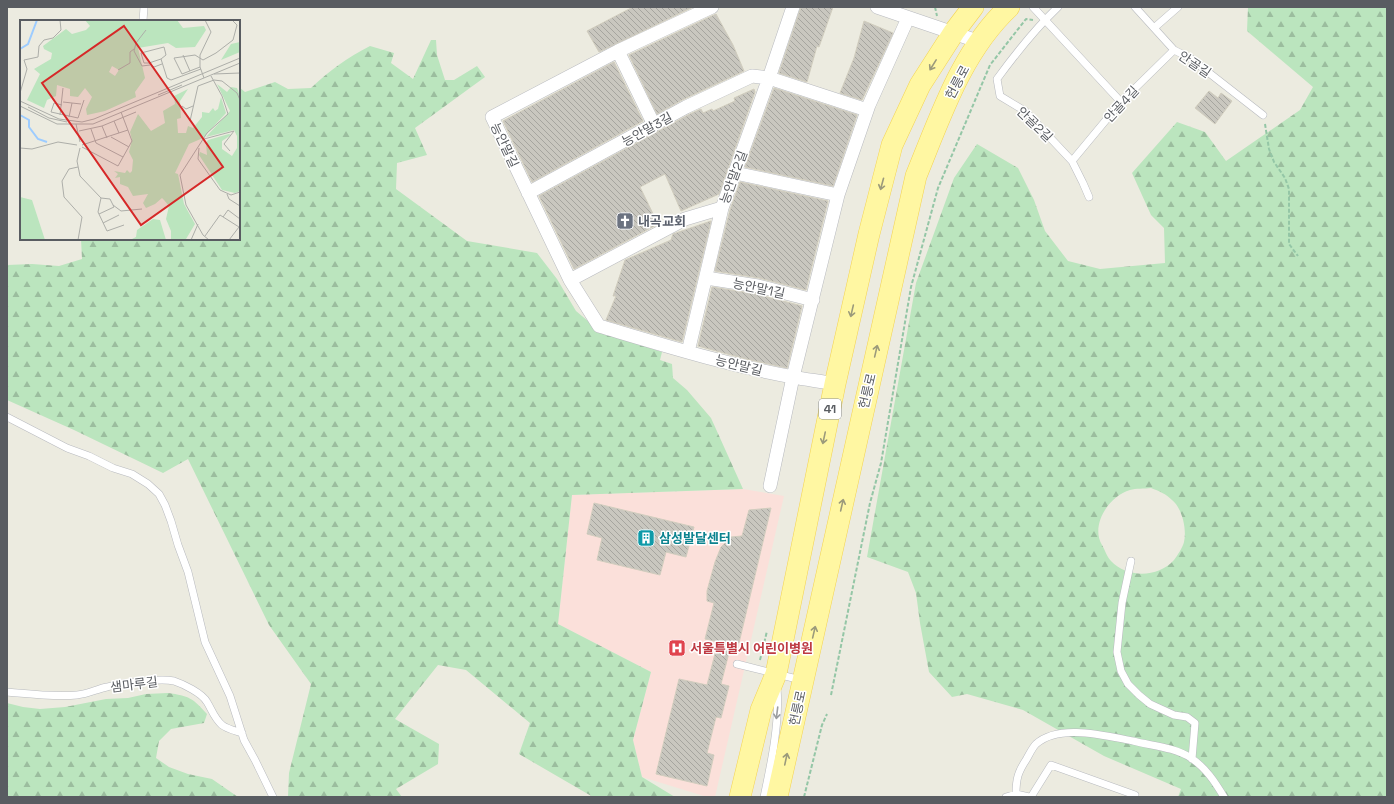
<svg xmlns="http://www.w3.org/2000/svg" width="1394" height="804" font-family="'Space Grotesk','Noto Sans KR',sans-serif">
<style>
.medical{fill:#fbe0da}
.forest{fill:url(#forest-firs);fill-rule:evenodd}
.building{fill:url(#building-back-hatch);stroke:#d1cdbe}
.lines{fill:none;stroke-linecap:round;stroke-linejoin:round}
.service-casing{stroke:#b8babf;stroke-width:8}
.minor-casing{stroke:#b8babf;stroke-width:14}
.primary-casing{stroke:#f4d351;stroke-width:22}
.path{stroke:#94c6a6;stroke-width:2;stroke-dasharray:4 2;stroke-linecap:butt}
.service{stroke:#fff;stroke-width:7}
.minor{stroke:#fff;stroke-width:13}
.primary{stroke:#fff7a2;stroke-width:21}
.oneway{stroke:#9b9a7b}
.oneway2{stroke:#9b9da0}
.labels{text-anchor:middle;stroke-width:3;stroke-linejoin:round;paint-order:stroke}
.shield{fill:#fff;stroke:#8b8d90;stroke-width:1}
.shield-label{font-size:12px;font-weight:bold;fill:#595c61}
.street-label{font-size:13px;fill:#595c61;stroke:#fff}
.worship-label{font-size:13px;font-weight:bold;fill:#5b616d;stroke:#fff;text-anchor:start}
.culture-label{font-size:13px;font-weight:bold;fill:#0d838f;stroke:#fff;text-anchor:start}
.health-label{font-size:13px;font-weight:bold;fill:#be3a42;stroke:#fff;text-anchor:start}
.inset-river{fill:none;stroke:#9dccff;stroke-width:2}
.inset-road{fill:none;stroke:#adaea9;stroke-width:1}
.view{fill:#d62828;fill-opacity:0.15;stroke:#d62828;stroke-width:2}
.inset-edge{fill:none;stroke:#595c61;stroke-width:2}
</style>
<defs>
<pattern id="forest-firs" width="22" height="20" patternUnits="userSpaceOnUse"><rect width="22" height="20" fill="#bbe5be"/><path d="M5 1l3.5 6h-7zM16 11l3.5 6h-7z" fill="#9bbd9e"/></pattern>
<pattern id="building-back-hatch" width="6" height="6" patternUnits="userSpaceOnUse"><rect width="6" height="6" fill="#c9c7bf"/><path d="M-1 5l2 2M0 0l6 6M5-1l2 2" fill="none" stroke="#a6a59f"/></pattern>
</defs>
<rect width="100%" height="100%" fill="#ecebe0"/>
<!-- medical -->
<path class="medical" d="M743 489 784 496 715 797H707L642 777 633 740 651 672 558 624 572 495Z"/>
<!-- forest -->
<path class="forest" d="M1248 7H1387V797H1178L1181 789 1104 756 1023 710 967 694 952 697 929 672 920 623 916 593 908 572 867 557 916 283 954 178 977 144 1018 168 1034 200 1045 231 1068 261 1100 269 1165 263 1164 228 1151 215 1132 173 1177 122 1205 132 1226 161 1300 110 1313 87 1247 31ZM1151 488C1159 491 1166 494 1172 500 1182 508 1187 529 1184 542 1183 547 1177 556 1174 560 1158 578 1127 578 1111 561 1107 557 1105 550 1102 545 1090 525 1109 496 1130 490 1136 488 1144 489 1151 488Z
M431 40H436L437 55 445 80H454L477 66 485 77 415 128 427 155 397 163 396 189 467 241 537 253 557 279 576 311 601 332 662 352 660 360 672 364 673 378 687 390 711 418 743 489 572 495 558 624 651 672 633 740 642 777 675 797H593L519 754 530 723 466 670 438 665 395 719 439 744 438 764 396 789 402 797H288L289 773 311 684 269 625 188 459 163 473 74 430 7 400V265L32 264 59 266 82 259 81 239H239V87L245 92 275 82 288 89 311 88C330 70 347 58 370 46L394 53 391 63 413 79Z
M168 693C189 696 193 698 207 714L204 723 171 729 159 741 156 758 169 767 188 774 212 779 238 797H7V703L23 707 40 709 65 707 106 699 128 698 146 694Z"/>
<!-- building -->
<path class="building" d="M633 7H693L599 52 587 31Z
M801 7H833L819 47 817 46 807 82 779 73Z
M716 14 733 45 744 71 682 100 657 114 629 55Z
M864 21 893 33 862 100 840 93 854 58Z
M614 62 643 121 532 182 503 121Z
M774 88 857 115 833 186 745 167Z
M754 89 755 92 719 194 681 211 665 174 640 187 658 224 574 269 539 196 690 114 701 109 703 113 712 109 713 111 735 101 734 98Z
M1209 91 1218 98 1221 93 1232 101 1215 124 1195 108Z
M740 182 828 201 806 290 759 278 715 271 730 210Z
M711 221 682 342 606 320 616 296H613L625 260 671 240 673 234Z
M712 287 756 294 802 306 787 368 746 359 698 346Z
M594 503 694 527 686 557 666 552 660 575 597 560 602 538 587 534Z
M771 508 739 643 732 641 721 684 729 686 721 718 716 717 707 753 714 755 707 786 656 774 679 679 707 685 718 642 705 639 714 603 707 601V591L715 562 721 547 731 537 742 536 749 510Z"/>
<g class="lines">
<defs>
<path id="service" d="M1033 7 1121 102
M1058 7C1035 29 1016 53 997 79L1000 96 1025 111 1072 161 1083 183 1089 197
M1135 7 1174 50 1190 58 1263 115
M143 21 144 7
M1154 28 1178 7
M1072 161 1121 102 1174 50
M7 417 67 448 89 456 113 468 132 474 148 484 159 494 165 505 171 521 178 545 188 572 205 642 230 696 244 740 255 760 273 797
M1131 561 1122 603 1117 652 1121 671 1128 684 1139 695 1150 704 1174 715 1187 717 1195 723 1192 759
M737 664 801 680
M7 692C30 694 54 697 77 695 88 694 97 689 107 687 121 683 160 678 174 681 183 684 202 693 207 702 212 710 214 718 222 725 227 729 236 731 242 733
M1016 794C1016 779 1018 772 1026 760 1029 755 1032 748 1036 744 1059 723 1106 736 1133 741 1152 746 1174 747 1191 758 1206 768 1215 782 1224 797
M764 797C771 764 780 722 777 688
M1006 797 1016 794 1029 797
M1031 797 1051 765 1135 795 1134 797"/>
<path id="minor" d="M712 7 618 51 492 117 570 280 599 326C663 345 727 365 793 377 807 380 821 381 835 384
M877 7 980 42
M618 51 654 125
M735 173 838 195
M528 193 686 107 752 76 769 78 867 110
M706 278 758 286 813 300
M570 280 685 219 722 208
M688 352 722 208 769 78 793 7
M770 486 793 377 838 195 869 105 908 18"/>
<path id="primary" d="M740 797 761 710 776 674 835 384 869 234 892 145 920 85 954 32 973 7
M777 797 916 176C940 118 961 52 1009 7"/>
</defs>
<!-- service casing -->
<use href="#service" class="service-casing"/>
<!-- minor casing -->
<use href="#minor" class="minor-casing"/>
<!-- primary casing -->
<use href="#primary" class="primary-casing"/>
<!-- path -->
<path class="path" d="M935 7 937 16
M1265 124 1269 149 1274 162 1285 178 1289 189V244L1298 256
M760 660 767 631
M831 695 870 503 881 463 911 287 938 188 990 65 1026 19 1033 20
M804 797 822 725 827 714"/>
<!-- service -->
<use href="#service" class="service"/>
<!-- minor -->
<use href="#minor" class="minor"/>
<!-- primary -->
<use href="#primary" class="primary"/>
</g>
<!-- one-way arrows -->
<defs><path id="oneway-shaft" d="M-6 0H5M1.5-3L5.5 0L1.5 3" fill="none" stroke-width="1.6" stroke-linecap="round" stroke-linejoin="round"/></defs>
<g class="oneway">
<use href="#oneway-shaft" transform="translate(933 65) rotate(122)"/>
<use href="#oneway-shaft" transform="translate(882 184) rotate(105)"/>
<use href="#oneway-shaft" transform="translate(852 311) rotate(103)"/>
<use href="#oneway-shaft" transform="translate(876 351) rotate(-77)"/>
<use href="#oneway-shaft" transform="translate(824 438) rotate(102)"/>
<use href="#oneway-shaft" transform="translate(842 505) rotate(-77)"/>
<use href="#oneway-shaft" transform="translate(814 632) rotate(-77)"/>
<use href="#oneway-shaft" transform="translate(786 759) rotate(-78)"/>
</g>
<use class="oneway2" href="#oneway-shaft" transform="translate(777 713) rotate(97)"/>
<!-- icons -->
<defs>
<symbol id="church-square" viewBox="-11 -11 22 22"><rect x="-9" y="-9" width="18" height="18" rx="4" fill="#6b7280" stroke="#fff"/><path d="M-1.2-6h2.4v3.5h3.3v2.4h-3.3V6h-2.4V-.1h-3.3v-2.4h3.3Z" fill="#fff"/></symbol>
<symbol id="building-square" viewBox="-11 -11 22 22"><rect x="-9" y="-9" width="18" height="18" rx="4" fill="#0f9aa8" stroke="#fff"/><path d="M-4-6H4V6H1V3H-1V6H-4ZM-2.5-4.3h1.7v1.8h-1.7ZM.8-4.3h1.7v1.8H.8ZM-2.5-1h1.7V.8h-1.7ZM.8-1h1.7V.8H.8Z" fill="#fff"/></symbol>
<symbol id="hospital-square" viewBox="-11 -11 22 22"><rect x="-9" y="-9" width="18" height="18" rx="4" fill="#e0444e" stroke="#fff"/><path d="M-5-5h3v3.5h4V-5h3V5h-3V1.5h-4V5h-3Z" fill="#fff"/></symbol>
</defs>
<g fill-rule="evenodd">
<use href="#church-square" x="615" y="211" width="20" height="20"/>
<use href="#building-square" x="636" y="528" width="20" height="20"/>
<use href="#hospital-square" x="667" y="638" width="20" height="20"/>
</g>
<g class="labels">
<!-- shield labels -->
<rect class="shield" x="819" y="399" width="22" height="20" rx="3"/>
<g class="shield-label">
<text x="830" y="413">41</text>
</g>
<!-- street labels -->
<g class="street-label">
<text transform="translate(1195 64) rotate(34)" y="5">안골길</text>
<text transform="translate(957 82) rotate(-62)" y="5">헌릉로</text>
<text transform="translate(1121 104) rotate(-47)" y="5">안골4길</text>
<text transform="translate(1035 124) rotate(44)" y="5">안골2길</text>
<text transform="translate(647 129) rotate(-29)" y="5">능안말3길</text>
<text transform="translate(505 145) rotate(65)" y="5">능안말길</text>
<text transform="translate(733 177) rotate(-70)" y="5">능안말2길</text>
<text transform="translate(759 288) rotate(12)" y="5">능안말1길</text>
<text transform="translate(739 365) rotate(14)" y="5">능안말길</text>
<text transform="translate(867 391) rotate(-77)" y="5">헌릉로</text>
<text transform="translate(134 684) rotate(-7)" y="5">샘마루길</text>
<text transform="translate(797 708) rotate(-78)" y="5">헌릉로</text>
</g>
<!-- worship labels -->
<g class="worship-label">
<text x="638" y="226">내곡교회</text>
</g>
<!-- culture labels -->
<g class="culture-label">
<text x="659" y="543">삼성발달센터</text>
</g>
<!-- health labels -->
<g class="health-label">
<text x="690" y="653">서울특별시 어린이병원</text>
</g>
</g>
<!-- overview -->
<g transform="translate(20 20)">
<rect width="220" height="220" fill="#ecebe0"/>
<path d="M65 0H157L163 8 184 6 186 10 175 27 156 28 148 23 118 28 125 58 115 72 116 77 85 91 67 95 66 89 72 77 65 68 58 77 50 76V69L37 65 36 76 27 80 24 88 7 80 20 54 14 49 31 39 32 33 24 29 23 26 46 9 52 14 66 10 70 6ZM92 46 99 50 95 56 89 52ZM220 22V32L201 40 211 24ZM197 64 207 72 211 67 217 68 220 76V171L215 173 202 170 179 135 180 132 187 135 186 123 188 120 209 114 211 115 202 121V129L212 136 217 128V116L214 110 186 117 210 91ZM168 69 160 81 161 98 157 99 158 113H166L168 106 173 108 182 97V92L189 93 193 88 195 91 198 89 201 77 206 93 183 118 169 124 155 153 158 154 164 184 175 204 166 219 151 220V211L146 199 149 186 144 180 142 178 135 184 126 188 123 183 128 174 113 176 108 167 100 164V157L95 158 98 154 94 151 105 153 107 150 110 153 112 151 113 140 109 132 112 120 110 112 118 94 131 111 145 103 143 91 155 84 154 76ZM0 177 12 180 25 220H0ZM133 199 140 200 146 220H110L116 217 117 210Z" fill="#bbe5be" fill-rule="evenodd"/>
<path class="inset-river" d="M0 29 8 24 17 0M0 95 9 100V107L18 119 27 122"/>
<path class="inset-road" d="M126 10 116 23 114 31 122 46 130 45M163 35 170 51M129 43H124L121 33 144 27 146 35 141 39M142 44 134 47 129 43 141 39 147 58 151 60 181 49M180 47 162 54 154 38 175 35 183 40 196 33 213 20 217 5 212 0M98 50 110 43V32L114 29M194 54 220 53M184 58 180 47V35L191 12 185 0M0 73 7 49 4 40 18 37 19 26 24 20 33 18 41 10 40 0M138 75 162 65M0 81 39 99 62 102 74 99 220 38M43 82 61 84M0 86 37 104H73L220 43M162 86 166 89 173 86M8 87 29 98 47 102M31 92 58 98 64 80M31 92 34 83 42 85M40 95 43 68M49 97 52 83M94 101 99 113M170 101 178 66 194 60 202 61 217 73 220 80M56 104 60 122M82 106 87 118M71 109 76 123 103 137M59 111 82 106 116 92M91 117 109 127M184 119 214 111 204 124 210 131M62 125 108 110M62 127 98 146 112 121 101 92M0 128 12 129 38 122 57 125M60 128 57 141 60 156 81 178 78 192 87 211 104 205M179 128 178 139 200 170 211 175 220 172M207 174 209 179 220 186M93 185 101 191 122 189M79 194 94 187 90 179 81 178M203 197 208 190 220 199M83 203 99 195M185 216 200 195 219 207 209 220M58 220 62 197 44 177 42 161 49 149 58 147M171 220 178 204M189 220 183 215 166 185 160 155 187 113 208 94 202 76 191 56"/>
<path class="view" d="M104 6 203 147 121 205 22 63Z"/>
<rect width="220" height="220" class="inset-edge"/>
</g>
<!-- border -->
<rect width="1394" height="804" fill="none" stroke="#595c61" stroke-width="16"/>
</svg>
